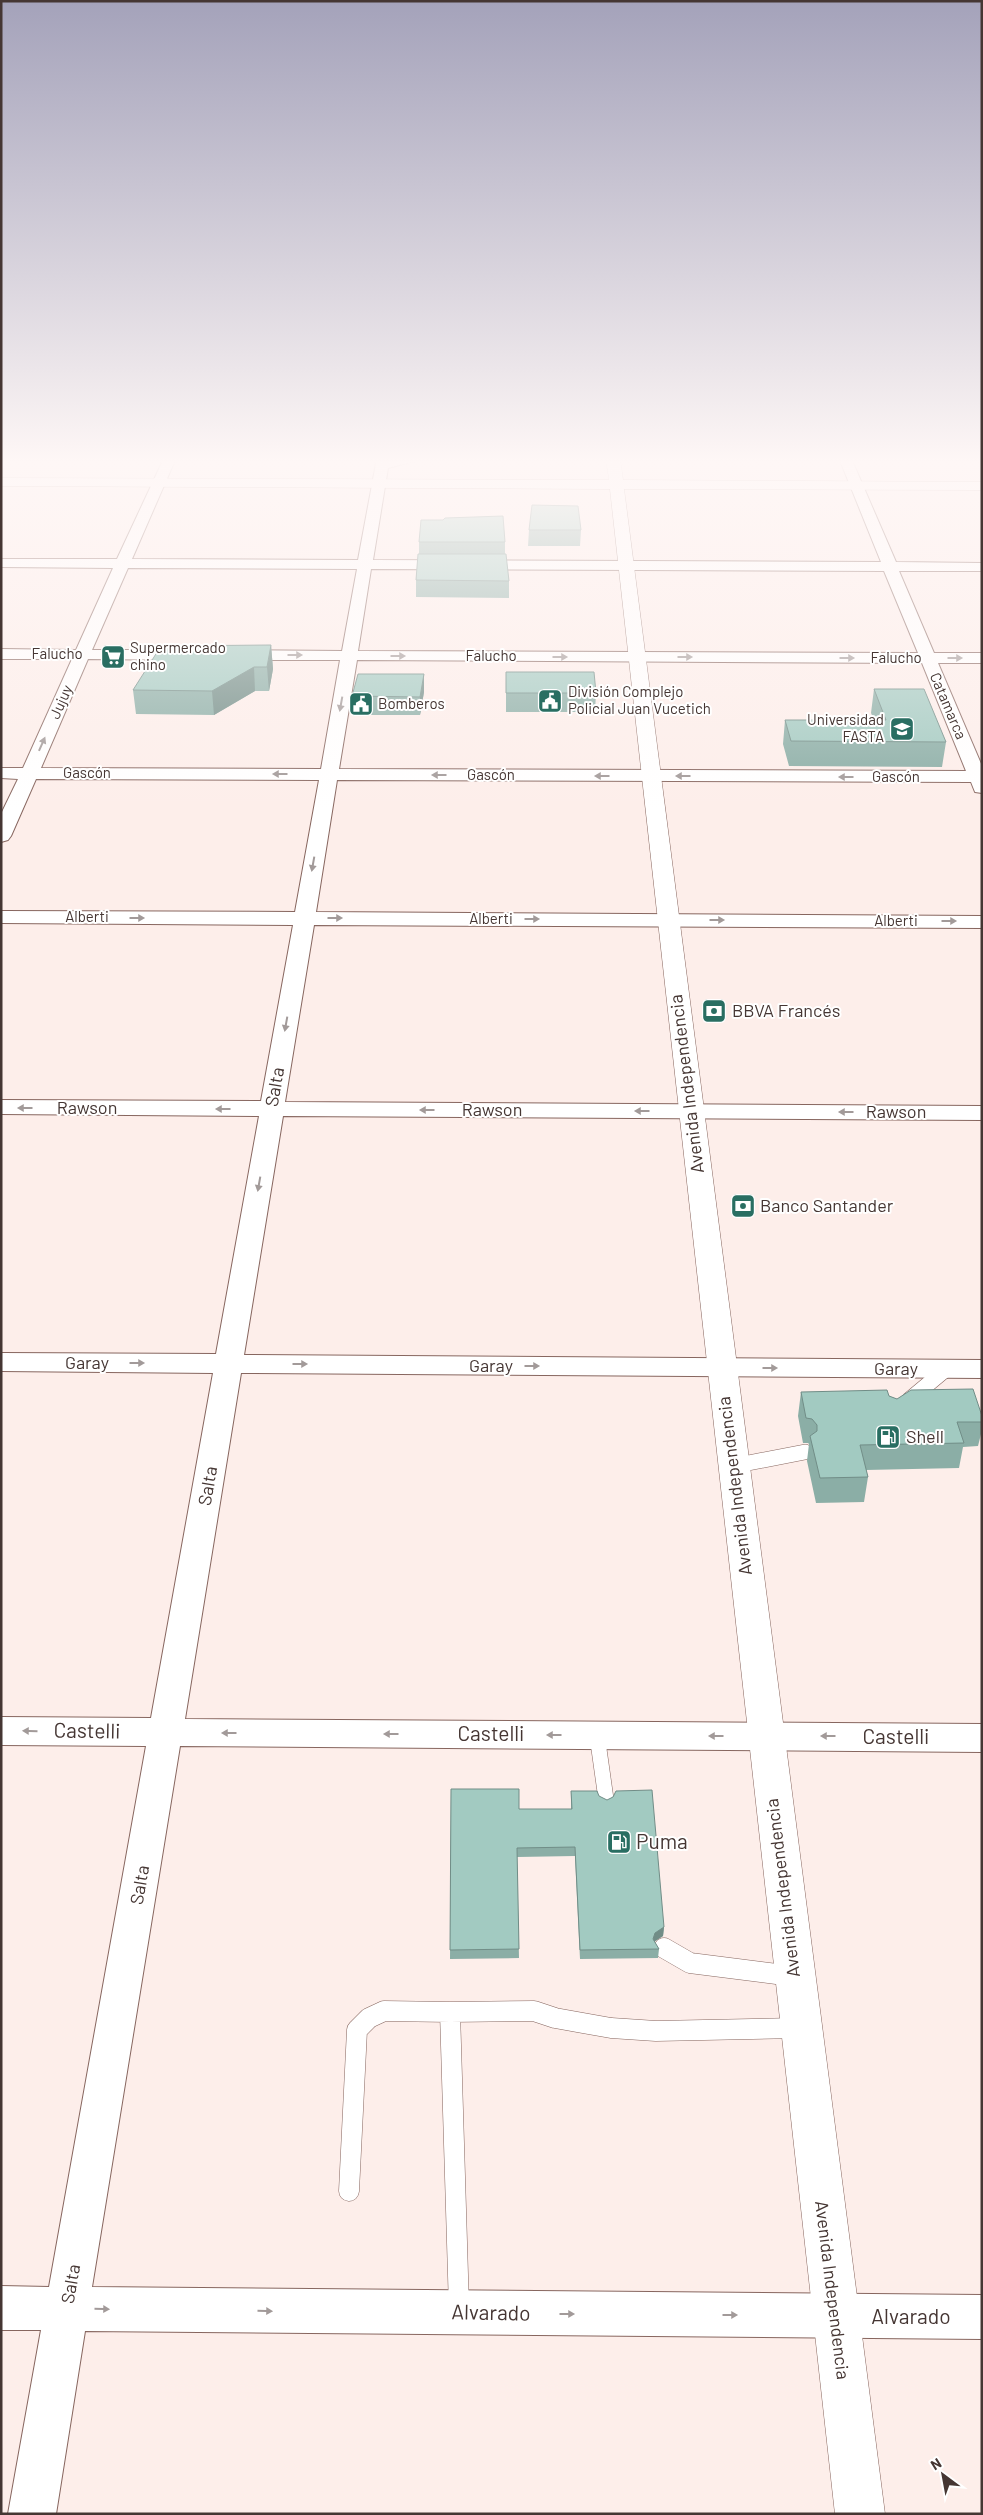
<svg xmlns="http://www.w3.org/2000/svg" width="983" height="2515" font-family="Barlow,sans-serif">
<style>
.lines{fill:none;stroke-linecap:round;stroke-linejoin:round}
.service-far2-casing{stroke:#87665f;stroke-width:13}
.service-far1-casing{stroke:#87665f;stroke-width:16}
.service-casing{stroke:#87665f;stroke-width:21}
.minor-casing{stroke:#87665f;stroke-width:2}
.primary-casing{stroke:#87665f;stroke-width:1}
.path{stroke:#ab9c98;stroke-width:2;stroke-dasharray:2.5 1;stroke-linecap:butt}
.service-far2{stroke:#fff;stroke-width:12}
.service-far1{stroke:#fff;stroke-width:15}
.service{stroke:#fff;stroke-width:20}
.minor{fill:#fff;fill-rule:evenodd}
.primary{fill:#fff;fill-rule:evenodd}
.wall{fill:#8baea6}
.shaded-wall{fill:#718d87}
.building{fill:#a2cac1;stroke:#718d87}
.oneway{fill:#a29a99}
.labels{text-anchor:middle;stroke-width:4;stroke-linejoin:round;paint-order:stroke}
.far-poi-label{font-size:15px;fill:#453633;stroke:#fff;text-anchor:start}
.far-street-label{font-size:15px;fill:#453633;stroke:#fff}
.poi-label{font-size:18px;fill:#453633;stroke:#fff;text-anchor:start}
.street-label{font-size:18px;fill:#453633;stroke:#fff}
.near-street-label{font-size:21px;fill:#453633;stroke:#fff}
.near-poi-label{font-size:21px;fill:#453633;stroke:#fff;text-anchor:start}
</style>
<rect width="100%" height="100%" fill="#fdeeea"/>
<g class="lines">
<defs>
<path id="service-far2" d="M944 1372 947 1369"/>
<path id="service-far1" d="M909 1400 945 1370
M733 1466 805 1452
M597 1735 606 1799"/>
<path id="service" d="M664 1948 690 1963 792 1976
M450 2012 534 2011 555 2018 611 2028 656 2031 798 2028
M349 2191 357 2030 369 2018 384 2011 450 2012 459 2308"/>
<path id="minor" d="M164 458H176L132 559 358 560 377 458H389V460L416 458 415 461 388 468 373 560 881 562 839 458H851L896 562 982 563V571H899L934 653H982V663H938L982 766V793L975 792 971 782 337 780 316 912 982 916V928L314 925 285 1102 982 1106V1120L283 1116 244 1355 982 1360V1378L241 1373 185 1719 982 1724V1752L180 1746 92 2287 982 2295V2339L85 2331 56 2514H8L41 2330H1V2286L49 2287 146 1746 1 1745V1717L151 1718 213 1373 1 1371V1353L216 1354 259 1116 1 1114V1100L261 1101 293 925 1 923V911L295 912 319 780 36 779 11 836 8 840 1 842V814L18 779 1 778V768H23L72 659H1V649L76 650 113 568 1 567V559H117ZM128 568 357 569 342 651 237 650 229 655 237 660H340L321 769 41 768 88 659 190 660 198 655 190 650H92ZM371 569 884 571 918 653 358 651ZM357 660 922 663 966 771 339 769Z"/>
<path id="primary" d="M606 458H620L623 480 982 482V490L624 489 885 2514H835L610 489 1 486V478L609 480Z"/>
</defs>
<!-- service-far2 casing -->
<use href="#service-far2" class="service-far2-casing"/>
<!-- service-far1 casing -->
<use href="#service-far1" class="service-far1-casing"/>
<!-- service casing -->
<use href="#service" class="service-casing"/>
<!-- minor casing -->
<use href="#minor" class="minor-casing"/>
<!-- primary casing -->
<use href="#primary" class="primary-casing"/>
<!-- path -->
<path class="path" d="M511 458V460L518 458"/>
<!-- service-far2 -->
<use href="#service-far2" class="service-far2"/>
<!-- service-far1 -->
<use href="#service-far1" class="service-far1"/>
<!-- service -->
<use href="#service" class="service"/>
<!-- minor -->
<use href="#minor" class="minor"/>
<!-- primary -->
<use href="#primary" class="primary"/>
</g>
<!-- wall -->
<path class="wall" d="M529 530H581L580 546H528Z
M419 542H505V554L509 581V598L416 597V580L419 554Z
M271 645 273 669 269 691H255L214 715 136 714 133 690Z
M506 672 596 693 595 712H506Z
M424 674V692L420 715H353L352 696Z
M874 689 946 742 942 767 789 766 783 744 785 720H874L871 713Z
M801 1392 889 1396 897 1399 982 1416V1430L978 1446 963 1447 959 1468 866 1470 868 1477 864 1502 816 1503 807 1461 809 1444 808 1443H803L798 1416Z
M451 1789 519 1809H571V1791L664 1927 663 1936 654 1941 659 1949 658 1958 580 1959 575 1856 517 1857 519 1958 450 1959Z"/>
<!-- shaded-wall -->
<path class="shaded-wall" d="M271 645 273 669 269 691 267 667Z
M254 667 255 691 214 715 212 691Z
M424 674V692L420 715V697Z
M664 1927 663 1936 654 1942 653 1939 655 1933Z"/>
<!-- building -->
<path class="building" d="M532 505 578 506 581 530H529Z
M503 516 505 542H419L421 520H443L445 518Z
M418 554H506L509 581 416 580Z
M271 645 267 667H254L212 691 133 690 161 646Z
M506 672H594L596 693H506Z
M358 674H424L420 697 352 696Z
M874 689H924L946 742 791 741 785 720H886Z
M973 1389 982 1416V1422H957L964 1443 860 1445 868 1477 820 1478 810 1436 817 1431V1425L812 1419 806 1418 801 1392 887 1390 889 1396 897 1399 911 1390Z
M451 1789H519V1809H572L571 1791H597L599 1796 607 1800 613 1797 616 1791 652 1790 664 1927 655 1933 653 1939 659 1949 580 1950 575 1847 517 1848 519 1949 450 1950Z"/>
<!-- one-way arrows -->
<defs><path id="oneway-solid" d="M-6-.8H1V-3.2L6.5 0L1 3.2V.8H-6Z" transform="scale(1.25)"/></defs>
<g class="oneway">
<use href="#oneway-solid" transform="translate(295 655)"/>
<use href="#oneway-solid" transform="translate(398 656)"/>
<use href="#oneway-solid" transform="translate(560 657)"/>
<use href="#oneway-solid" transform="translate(685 657)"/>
<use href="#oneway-solid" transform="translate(847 658)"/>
<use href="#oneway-solid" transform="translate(955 658)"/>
<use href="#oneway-solid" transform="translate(341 704) rotate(100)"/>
<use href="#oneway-solid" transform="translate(42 744) rotate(-66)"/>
<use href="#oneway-solid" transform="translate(280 774) rotate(-180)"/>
<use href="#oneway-solid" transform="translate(439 775) rotate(-180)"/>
<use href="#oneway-solid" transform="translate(602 776) rotate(-180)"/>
<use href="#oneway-solid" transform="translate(683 776) rotate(-180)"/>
<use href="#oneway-solid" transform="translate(846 777) rotate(-180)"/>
<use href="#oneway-solid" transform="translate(313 864) rotate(100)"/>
<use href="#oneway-solid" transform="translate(137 918)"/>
<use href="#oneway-solid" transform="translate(335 918)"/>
<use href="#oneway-solid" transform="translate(532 919)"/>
<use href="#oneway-solid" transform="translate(717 920)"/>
<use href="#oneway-solid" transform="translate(949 921)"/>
<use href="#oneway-solid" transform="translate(286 1024) rotate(100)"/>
<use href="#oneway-solid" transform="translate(25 1108) rotate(-180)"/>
<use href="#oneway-solid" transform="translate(223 1109) rotate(-180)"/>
<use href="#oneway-solid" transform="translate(427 1110) rotate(-180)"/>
<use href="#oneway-solid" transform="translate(642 1111) rotate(-180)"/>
<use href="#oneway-solid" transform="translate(846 1112) rotate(-180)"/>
<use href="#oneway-solid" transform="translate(259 1184) rotate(100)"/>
<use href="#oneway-solid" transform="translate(137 1363)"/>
<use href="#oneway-solid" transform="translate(300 1364)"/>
<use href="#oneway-solid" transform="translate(532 1366)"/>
<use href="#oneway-solid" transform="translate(770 1368)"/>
<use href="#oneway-solid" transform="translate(30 1731) rotate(-179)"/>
<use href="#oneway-solid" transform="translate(229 1733) rotate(-180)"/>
<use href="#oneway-solid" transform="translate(391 1734) rotate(-180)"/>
<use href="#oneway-solid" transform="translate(554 1735) rotate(-180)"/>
<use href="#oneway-solid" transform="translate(716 1736) rotate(-180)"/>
<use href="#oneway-solid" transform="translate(828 1736) rotate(-180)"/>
<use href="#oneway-solid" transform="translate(102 2309) rotate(1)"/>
<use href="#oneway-solid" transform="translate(265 2311) rotate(1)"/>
<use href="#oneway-solid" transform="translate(567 2314)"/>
<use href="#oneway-solid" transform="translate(730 2315)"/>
</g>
<!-- sky -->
<linearGradient id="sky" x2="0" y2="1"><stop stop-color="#a4a2ba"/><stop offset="0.57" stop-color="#fef7f6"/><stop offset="1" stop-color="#fef7f6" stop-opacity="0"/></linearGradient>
<rect width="983" height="810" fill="url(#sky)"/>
<!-- icons -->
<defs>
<symbol id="supermarket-square" viewBox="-11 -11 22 22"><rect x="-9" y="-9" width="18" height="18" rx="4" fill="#296e62" stroke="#fff"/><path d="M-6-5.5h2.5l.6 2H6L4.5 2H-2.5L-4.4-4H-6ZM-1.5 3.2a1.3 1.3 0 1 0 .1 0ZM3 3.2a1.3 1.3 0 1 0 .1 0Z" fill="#fff"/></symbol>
<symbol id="civic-square" viewBox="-11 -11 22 22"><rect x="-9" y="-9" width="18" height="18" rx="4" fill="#296e62" stroke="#fff"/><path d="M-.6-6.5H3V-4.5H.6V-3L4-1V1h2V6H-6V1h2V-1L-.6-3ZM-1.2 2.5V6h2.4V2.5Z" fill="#fff"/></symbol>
<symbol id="university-square" viewBox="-11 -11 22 22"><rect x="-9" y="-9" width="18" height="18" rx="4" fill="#296e62" stroke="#fff"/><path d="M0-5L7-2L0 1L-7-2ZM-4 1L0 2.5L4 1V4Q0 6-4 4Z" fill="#fff"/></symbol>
<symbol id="bank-square" viewBox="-11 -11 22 22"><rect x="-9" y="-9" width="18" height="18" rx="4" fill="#296e62" stroke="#fff"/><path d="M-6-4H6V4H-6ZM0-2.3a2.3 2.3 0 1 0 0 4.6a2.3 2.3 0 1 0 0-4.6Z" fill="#fff"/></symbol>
<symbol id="fuel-square" viewBox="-11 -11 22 22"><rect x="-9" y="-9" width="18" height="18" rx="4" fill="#296e62" stroke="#fff"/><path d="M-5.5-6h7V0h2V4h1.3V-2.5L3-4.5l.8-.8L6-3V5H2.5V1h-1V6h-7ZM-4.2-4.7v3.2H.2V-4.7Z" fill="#fff"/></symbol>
</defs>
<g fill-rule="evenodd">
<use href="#supermarket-square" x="99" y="643" width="28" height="28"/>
<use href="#civic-square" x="536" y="687" width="28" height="28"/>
<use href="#civic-square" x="347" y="690" width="28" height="28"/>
<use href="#university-square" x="888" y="715" width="28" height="28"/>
<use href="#bank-square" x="700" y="997" width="28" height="28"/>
<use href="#bank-square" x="729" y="1192" width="28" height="28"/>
<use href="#fuel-square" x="874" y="1423" width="28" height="28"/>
<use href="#fuel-square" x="605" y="1828" width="28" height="28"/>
</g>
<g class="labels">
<!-- far-poi labels -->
<g class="far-poi-label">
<text x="130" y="653">Supermercado<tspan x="130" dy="17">chino</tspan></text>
<text x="568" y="697">División Complejo<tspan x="568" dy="17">Policial Juan Vucetich</tspan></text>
<text x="378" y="709">Bomberos</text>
<text x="884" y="725" text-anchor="end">Universidad<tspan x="884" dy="17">FASTA</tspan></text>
</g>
<!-- far-street labels -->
<g class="far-street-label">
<text x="57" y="659">Falucho</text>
<text x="491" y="661">Falucho</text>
<text x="896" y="663">Falucho</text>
<text transform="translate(61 702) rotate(-66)" y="5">Jujuy</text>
<text transform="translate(948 706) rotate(67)" y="5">Catamarca</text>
<text x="87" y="778">Gascón</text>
<text x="491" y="780">Gascón</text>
<text x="896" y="782">Gascón</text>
<text x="87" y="922">Alberti</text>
<text x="491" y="924">Alberti</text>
<text x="896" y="926">Alberti</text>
</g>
<!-- poi labels -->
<g class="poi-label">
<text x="732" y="1017">BBVA Francés</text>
<text x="760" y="1212">Banco Santander</text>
<text x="906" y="1443">Shell</text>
</g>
<!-- street labels -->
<g class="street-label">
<text transform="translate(687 1084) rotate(-97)" y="6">Avenida Independencia</text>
<text transform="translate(275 1087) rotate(-80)" y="6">Salta</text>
<text x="87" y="1114">Rawson</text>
<text x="492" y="1116">Rawson</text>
<text x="896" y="1118">Rawson</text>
<text x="87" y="1369">Garay</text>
<text x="491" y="1372">Garay</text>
<text x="896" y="1375">Garay</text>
<text transform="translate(208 1486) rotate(-80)" y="6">Salta</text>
<text transform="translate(735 1486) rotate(-97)" y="6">Avenida Independencia</text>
<text transform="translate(140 1885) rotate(-80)" y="6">Salta</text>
<text transform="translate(783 1888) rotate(-97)" y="6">Avenida Independencia</text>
<text transform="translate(71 2284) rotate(-80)" y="6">Salta</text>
<text transform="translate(832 2290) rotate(83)" y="6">Avenida Independencia</text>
</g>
<!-- near-street labels -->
<g class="near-street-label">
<text transform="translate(87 1731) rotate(1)" y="7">Castelli</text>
<text x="491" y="1741">Castelli</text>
<text x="896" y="1744">Castelli</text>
<text transform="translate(491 2313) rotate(1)" y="7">Alvarado</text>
<text x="911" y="2324">Alvarado</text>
</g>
<!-- near-poi labels -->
<g class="near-poi-label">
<text x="636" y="1849">Puma</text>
</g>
</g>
<!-- border -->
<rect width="983" height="2515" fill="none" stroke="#453633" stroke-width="5"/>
<!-- north arrow -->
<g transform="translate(943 2475) rotate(328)" stroke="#ffffff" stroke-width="4" paint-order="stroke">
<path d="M0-4L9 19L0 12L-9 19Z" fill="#453633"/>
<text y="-8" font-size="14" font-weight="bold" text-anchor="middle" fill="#453633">N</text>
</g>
</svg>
